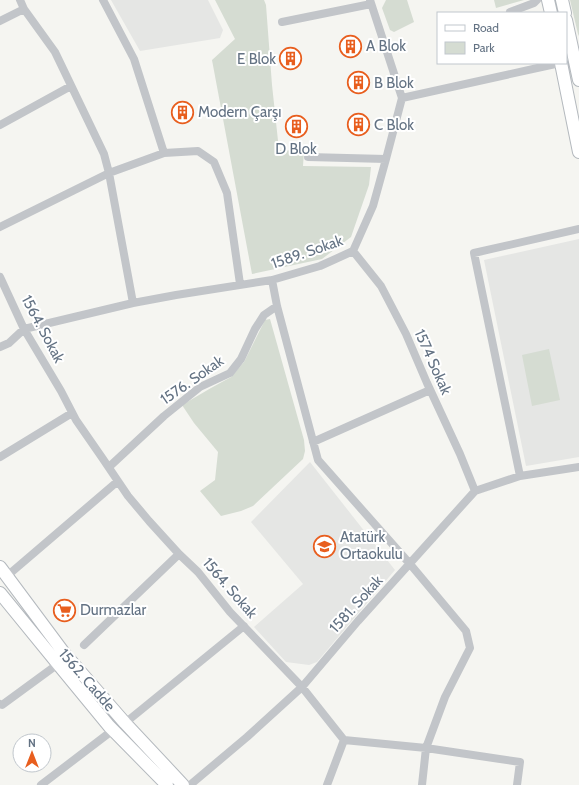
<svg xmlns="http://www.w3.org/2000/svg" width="579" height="785" font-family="Cabin,sans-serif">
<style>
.built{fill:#e5e6e4}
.green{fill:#d5dcd2}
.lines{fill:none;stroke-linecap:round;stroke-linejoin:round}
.secondary-casing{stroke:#b4b9be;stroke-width:14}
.minor{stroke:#c2c5c9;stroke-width:8}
.secondary{stroke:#fff;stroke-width:12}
.labels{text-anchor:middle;stroke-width:4;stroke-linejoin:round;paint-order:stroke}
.poi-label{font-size:15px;fill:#637283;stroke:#fff;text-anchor:start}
.street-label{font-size:15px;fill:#637283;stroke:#fff}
</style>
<rect width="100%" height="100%" fill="#f5f5f1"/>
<!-- built -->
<path class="built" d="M111 0H208L223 30 220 38 140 51Z
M579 239V457L526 466 484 260Z
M310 462 395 570 317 662 309 665 286 662 254 627 303 584 251 522Z"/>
<!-- green -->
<path class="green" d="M215 0H264L266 5 272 85 279 150 304 151 303 166 371 167 369 185 351 237 322 259 252 274 212 60 235 39Z
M386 0H407L414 22 394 32 390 30 382 8Z
M494 0H524L496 8Z
M570 0H579V36L578 34Z
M270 319 304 440 305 451 303 459 253 506 241 511 221 516 200 491 215 480 218 452 194 423 182 405 211 388 231 377 244 362 265 320Z
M549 349 560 400 532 406 522 355Z"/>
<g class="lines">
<defs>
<path id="secondary" d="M548 0 551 13
M562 0 565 13
M566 20 579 80
M561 63 579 152
M0 567 64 653 125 723 183 785
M0 593 58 664 109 726 167 785"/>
</defs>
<!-- secondary casing -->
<use href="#secondary" class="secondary-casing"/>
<!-- minor -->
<path class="minor" d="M20 0 24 9 55 52 104 154 109 173 133 303
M103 0 134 59 164 153
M370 0 402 98
M510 12 534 3 537 0
M0 21 24 9
M282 22 371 4
M402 98 560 63
M0 125 71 86
M308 157 386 159
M0 227 109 173 164 153 198 151 214 162 227 193 240 284
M353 251 381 286 406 334 427 383 460 454 475 491
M0 277 24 329 61 391 76 420 103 459 128 496 149 521 179 554 198 572 230 612 302 687 344 740 426 748 520 762 517 785
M272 280 277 306 318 460 410 564 466 631 470 648 445 697 426 748 422 785
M0 347 9 343 24 329 133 303 176 295 272 280 320 266 353 251 373 206 386 159 402 98
M313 442 430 390
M0 457 72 413
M109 467 164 416 200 387 230 373 241 359 255 329 264 315 277 306
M520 476 474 253 579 229
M7 576 118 481
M84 645 179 554
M0 704 2 705 58 664
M125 723 244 626
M41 785 113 730
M190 785 247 737 302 687 358 621 475 491 520 476 579 467
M327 785 344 740"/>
<!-- secondary -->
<use href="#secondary" class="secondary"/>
</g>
<!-- icons -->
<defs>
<symbol id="building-ring" viewBox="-11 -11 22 22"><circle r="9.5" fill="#fff" stroke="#e85e1e" stroke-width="1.5"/><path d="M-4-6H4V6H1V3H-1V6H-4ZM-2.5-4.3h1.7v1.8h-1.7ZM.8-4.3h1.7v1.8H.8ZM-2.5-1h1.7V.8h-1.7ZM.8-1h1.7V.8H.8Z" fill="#e85e1e"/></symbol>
<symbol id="school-ring" viewBox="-11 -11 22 22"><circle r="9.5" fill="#fff" stroke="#e85e1e" stroke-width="1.5"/><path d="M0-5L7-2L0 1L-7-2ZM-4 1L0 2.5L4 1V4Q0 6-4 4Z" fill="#e85e1e"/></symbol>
<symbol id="supermarket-ring" viewBox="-11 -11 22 22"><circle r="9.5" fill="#fff" stroke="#e85e1e" stroke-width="1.5"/><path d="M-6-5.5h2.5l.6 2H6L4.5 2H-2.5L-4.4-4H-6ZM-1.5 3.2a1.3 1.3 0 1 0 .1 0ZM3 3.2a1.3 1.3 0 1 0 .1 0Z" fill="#e85e1e"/></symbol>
</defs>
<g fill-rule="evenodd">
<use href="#building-ring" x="338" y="34" width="25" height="25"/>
<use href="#building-ring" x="278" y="46" width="25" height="25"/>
<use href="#building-ring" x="346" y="70" width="25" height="25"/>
<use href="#building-ring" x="170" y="100" width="25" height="25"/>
<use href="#building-ring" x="346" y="112" width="25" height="25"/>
<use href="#building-ring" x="284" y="114" width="25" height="25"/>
<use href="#school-ring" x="312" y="534" width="25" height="25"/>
<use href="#supermarket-ring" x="52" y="598" width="25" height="25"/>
</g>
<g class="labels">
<!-- poi labels -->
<g class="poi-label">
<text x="366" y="51">A Blok</text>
<text x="276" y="64" text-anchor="end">E Blok</text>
<text x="374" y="88">B Blok</text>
<text x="198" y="117">Modern Çarşı</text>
<text x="374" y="130">C Blok</text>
<text x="296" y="154" text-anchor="middle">D Blok</text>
<text x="340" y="542">Atatürk<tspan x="340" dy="17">Ortaokulu</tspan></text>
<text x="80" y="615">Durmazlar</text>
</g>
<!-- street labels -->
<g class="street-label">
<text transform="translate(307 252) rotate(-19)" y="5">1589. Sokak</text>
<text transform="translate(43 329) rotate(62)" y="5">1564. Sokak</text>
<text transform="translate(433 362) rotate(66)" y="5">1574 Sokak</text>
<text transform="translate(192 380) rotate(-35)" y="5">1576. Sokak</text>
<text transform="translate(230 588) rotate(49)" y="5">1564. Sokak</text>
<text transform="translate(356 604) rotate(-48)" y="5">1581. Sokak</text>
<text transform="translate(87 680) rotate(49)" y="5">1562. Cadde</text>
</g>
</g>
<!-- legend -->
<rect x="437" y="12" width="130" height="52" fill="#ffffff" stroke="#c1c7cd"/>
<rect x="445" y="25" width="20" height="6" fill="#ffffff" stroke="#c1c7cd"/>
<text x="473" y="32" font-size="12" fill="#637283">Road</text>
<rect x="445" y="42" width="20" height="12" fill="#d5dcd2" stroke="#c1c7cd"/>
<text x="473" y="52" font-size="12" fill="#637283">Park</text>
<!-- north arrow -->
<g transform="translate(32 753)"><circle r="19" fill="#ffffff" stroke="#c1c7cd"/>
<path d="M0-3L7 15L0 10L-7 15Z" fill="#e85e1e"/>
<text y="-6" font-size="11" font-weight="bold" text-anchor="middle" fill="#637283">N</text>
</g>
</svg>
